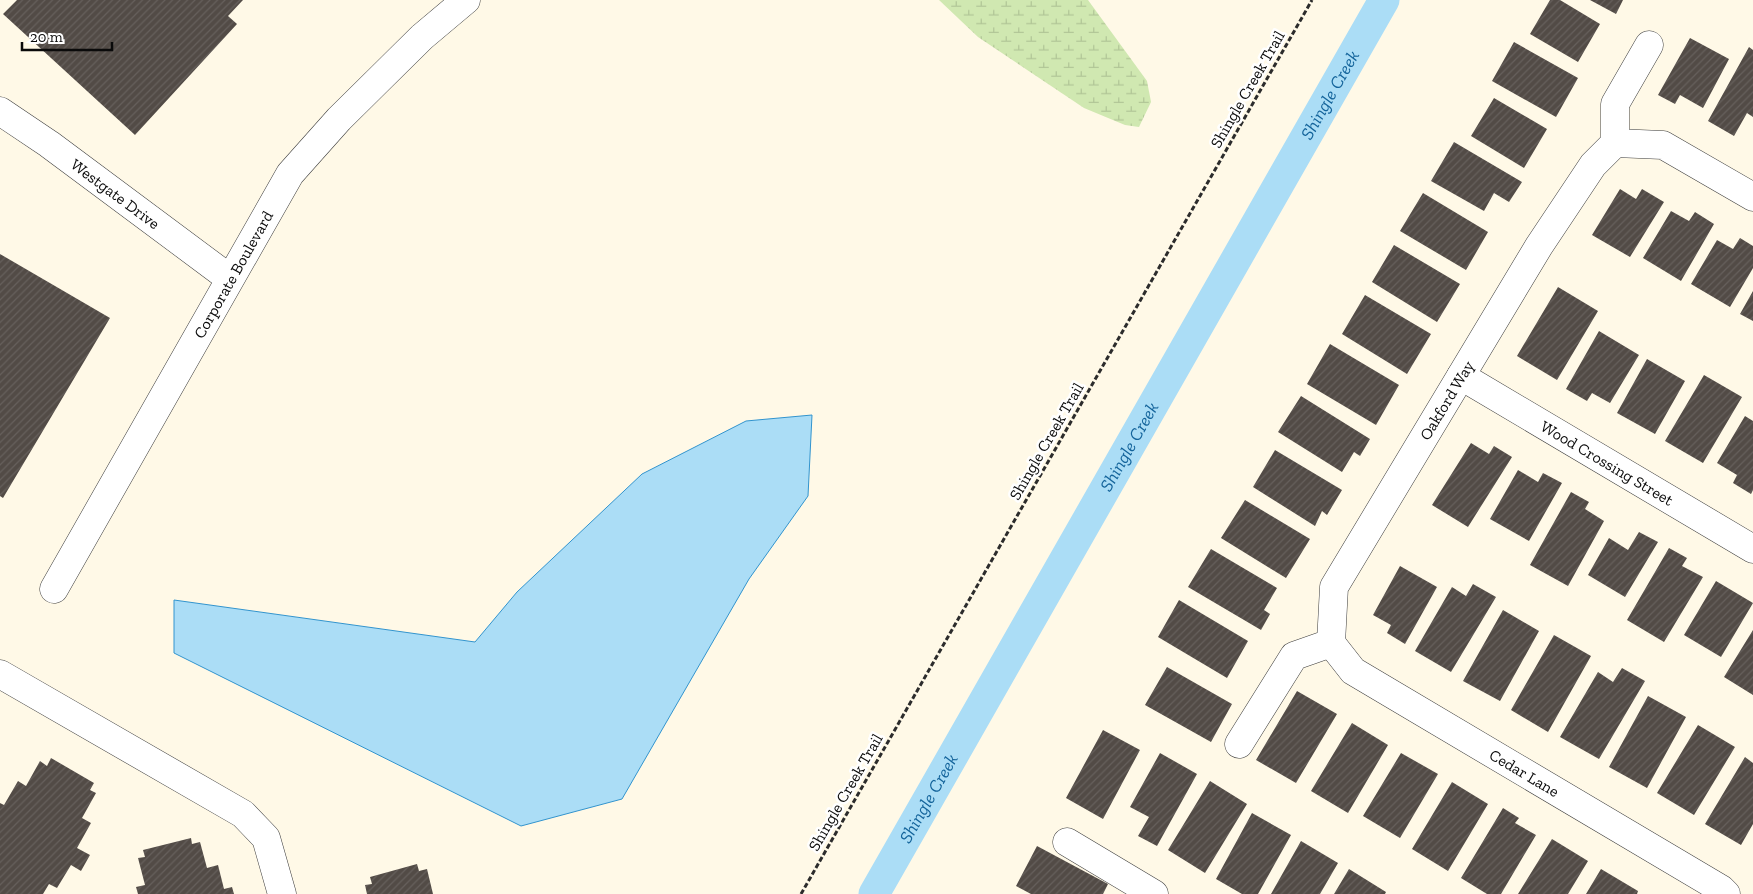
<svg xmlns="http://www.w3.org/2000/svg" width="1753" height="894" font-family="'Zilla Slab',serif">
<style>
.wetland{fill:url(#wetland-marsh)}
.water{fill:#abddf6;stroke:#3294ce}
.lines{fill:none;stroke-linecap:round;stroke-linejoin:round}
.canal{stroke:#abddf6;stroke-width:31}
.building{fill:url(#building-hatch)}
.minor-casing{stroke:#3d3d3d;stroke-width:29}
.path{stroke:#2c2c2c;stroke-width:3;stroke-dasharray:5 2.5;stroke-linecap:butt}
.minor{stroke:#fff;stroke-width:28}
.labels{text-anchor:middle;stroke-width:5;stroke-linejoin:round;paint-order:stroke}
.street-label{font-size:16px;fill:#0a0a0a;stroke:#fff}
.water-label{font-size:18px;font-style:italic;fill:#14649b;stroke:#fff}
</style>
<defs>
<pattern id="wetland-marsh" width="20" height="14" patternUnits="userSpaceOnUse" patternTransform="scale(1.25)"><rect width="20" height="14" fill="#d0e8b1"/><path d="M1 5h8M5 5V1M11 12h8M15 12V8" fill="none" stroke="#b1c697"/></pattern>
<pattern id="building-hatch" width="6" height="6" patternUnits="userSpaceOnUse" patternTransform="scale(1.25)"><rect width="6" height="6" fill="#524b46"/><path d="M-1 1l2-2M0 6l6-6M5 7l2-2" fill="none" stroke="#66605c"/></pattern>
</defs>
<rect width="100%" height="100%" fill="#fff9e7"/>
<!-- wetland -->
<path class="wetland" d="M939 0H1088L1147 81 1151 102 1139 127 1125 125 1084 108 978 37Z"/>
<!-- water -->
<path class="water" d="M812 415 808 496 749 579 622 799 521 826 174 653V600L475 642 517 592 642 474 746 421Z"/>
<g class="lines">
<!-- canal -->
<path class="canal" id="s1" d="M874 894 1384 0"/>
</g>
<!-- building -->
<path class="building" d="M17 0H243L228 16 237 24 135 135 3 14Z
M1550 0H1560L1600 24 1578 62 1530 34Z
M1590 0H1623L1616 14Z
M1690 38 1729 59 1703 108 1680 95 1675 104 1658 95Z
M1514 42 1578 78 1556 117 1492 81Z
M1749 47 1753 50V117L1747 113 1734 136 1708 121Z
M1494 98 1547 129 1524 168 1471 136Z
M1454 142 1522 182 1509 202 1494 193 1484 211 1431 181Z
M1620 189 1636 199 1642 189 1664 202 1630 257 1592 235Z
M1423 193 1488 232 1466 270 1400 231Z
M1671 211 1689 221 1695 212 1714 224 1681 281 1643 258Z
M1740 238 1753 246V268L1730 307 1691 284 1717 240 1733 249Z
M1394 245 1460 284 1437 322 1372 282Z
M0 254 110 318 3 498 0 496Z
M1558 287 1598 311 1557 380 1517 356Z
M1753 291V321L1740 314Z
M1365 295 1431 334 1407 374 1342 334Z
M1599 331 1639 355 1610 403 1592 393 1587 401 1566 389Z
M1330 344 1399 385 1376 425 1307 384Z
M1647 359 1685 381 1655 434 1617 413Z
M1704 375 1742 397 1703 463 1665 441Z
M1301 396 1370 439 1360 456 1354 452 1342 472 1278 432Z
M1745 416 1753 421V490L1751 494 1733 483 1737 475 1717 463Z
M1471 443 1489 454 1494 446 1512 457 1468 527 1432 505Z
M1275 450 1342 490 1327 515 1322 511 1315 526 1253 487Z
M1518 470 1538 482 1543 473 1562 483 1529 541 1490 519Z
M1571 492 1589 502 1585 509 1604 521 1568 586 1530 565Z
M1245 500 1310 539 1286 578 1221 538Z
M1639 532 1658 542 1625 597 1588 575 1609 538 1628 550Z
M1669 548 1687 558 1682 566 1703 577 1664 642 1627 620Z
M1211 549 1277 588 1264 610 1270 614 1261 630 1188 587Z
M1400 566 1437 587 1405 644 1387 633 1391 625 1373 615Z
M1716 581 1753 603 1721 657 1684 635Z
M1473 584 1496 597 1451 672 1415 651 1452 587 1466 596Z
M1179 600 1248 641 1227 678 1158 637Z
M1503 610 1539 631 1500 701 1463 681Z
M1753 630V695L1724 677Z
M1554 635 1591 656 1548 732 1511 710Z
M1167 667 1232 704 1211 742 1145 705Z
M1622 668 1645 681 1599 759 1560 737 1598 672 1613 682Z
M1297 691 1337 714 1296 783 1256 760Z
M1648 696 1686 717 1647 788 1609 767Z
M1352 723 1388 745 1348 813 1311 791Z
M1698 725 1735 747 1694 815 1657 793Z
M1103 730 1140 750 1103 819 1066 798Z
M1160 753 1197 774 1157 846 1138 836 1149 817 1130 807Z
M1401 753 1438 774 1400 838 1363 816Z
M1745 757 1753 763V824L1741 845 1705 824Z
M51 758 94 783 90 790 96 793 82 818 91 823 77 848 90 855 81 871 71 865 57 888 49 884 43 894H0V803L4 805 18 781 26 786 40 761 47 766Z
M1210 781 1247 804 1205 873 1168 850Z
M1452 782 1488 804 1448 871 1412 849Z
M1503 808 1519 818 1515 823 1536 835 1501 894H1487L1461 878Z
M1252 813 1291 835 1258 894H1242L1216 879Z
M191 838 192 844 200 842 207 868 218 865 224 889 232 887 234 894H138L136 887 145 885 138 858 145 857 143 850Z
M1552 839 1588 861 1568 894H1518Z
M1301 841 1338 863 1320 894H1271Z
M1037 846 1108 884 1103 894H1031L1016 886Z
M417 864 419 871 427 869 433 894H367L365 885 372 884 370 877Z
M1349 869 1386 892 1385 894H1334Z
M1601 869 1638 891 1637 894H1586Z"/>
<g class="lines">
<defs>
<g id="minor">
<path id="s2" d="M0 111 49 144 229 278"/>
<path d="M1615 143 1663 145 1753 197"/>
<path id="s3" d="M1461 376 1753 549"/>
<path id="s4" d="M54 589 290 174 339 119 422 37 466 0"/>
<path id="s5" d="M1331 643 1334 587 1539 246 1593 165 1615 143V104L1649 45"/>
<path id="s6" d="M1331 643 1353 671 1721 889 1726 894"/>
<path d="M0 674 243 814 266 838 282 894"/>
<path d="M1239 744 1294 656 1331 643"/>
<path d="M1067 842 1154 894"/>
</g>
</defs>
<!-- minor casing -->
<use href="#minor" class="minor-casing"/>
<!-- path -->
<path class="path" d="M801 894 1312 0"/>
<!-- minor -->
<use href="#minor" class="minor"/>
</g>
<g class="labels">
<!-- street labels -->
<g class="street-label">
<text transform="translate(1247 89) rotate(-60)" y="6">Shingle Creek Trail</text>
<text dy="6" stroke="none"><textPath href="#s2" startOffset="142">Westgate Drive</textPath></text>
<text dy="6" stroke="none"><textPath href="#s4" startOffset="362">Corporate Boulevard</textPath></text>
<text dy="6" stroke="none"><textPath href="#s5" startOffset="274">Oakford Way</textPath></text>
<text transform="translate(1046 441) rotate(-60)" y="6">Shingle Creek Trail</text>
<text dy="6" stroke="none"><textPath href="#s3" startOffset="170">Wood Crossing Street</textPath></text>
<text dy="6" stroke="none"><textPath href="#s6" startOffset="235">Cedar Lane</textPath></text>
<text transform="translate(845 792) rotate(-60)" y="6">Shingle Creek Trail</text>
</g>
<!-- water labels -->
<g class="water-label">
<text dy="6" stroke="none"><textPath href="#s1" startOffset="920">Shingle Creek</textPath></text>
<text dy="6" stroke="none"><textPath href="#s1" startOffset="515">Shingle Creek</textPath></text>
<text dy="6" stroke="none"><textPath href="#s1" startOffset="110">Shingle Creek</textPath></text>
</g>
</g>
<!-- scale -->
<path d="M22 42v8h90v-8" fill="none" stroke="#0a0a0a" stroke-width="2.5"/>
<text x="30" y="42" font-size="15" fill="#0a0a0a" stroke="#ffffff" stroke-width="4" paint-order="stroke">20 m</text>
</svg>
